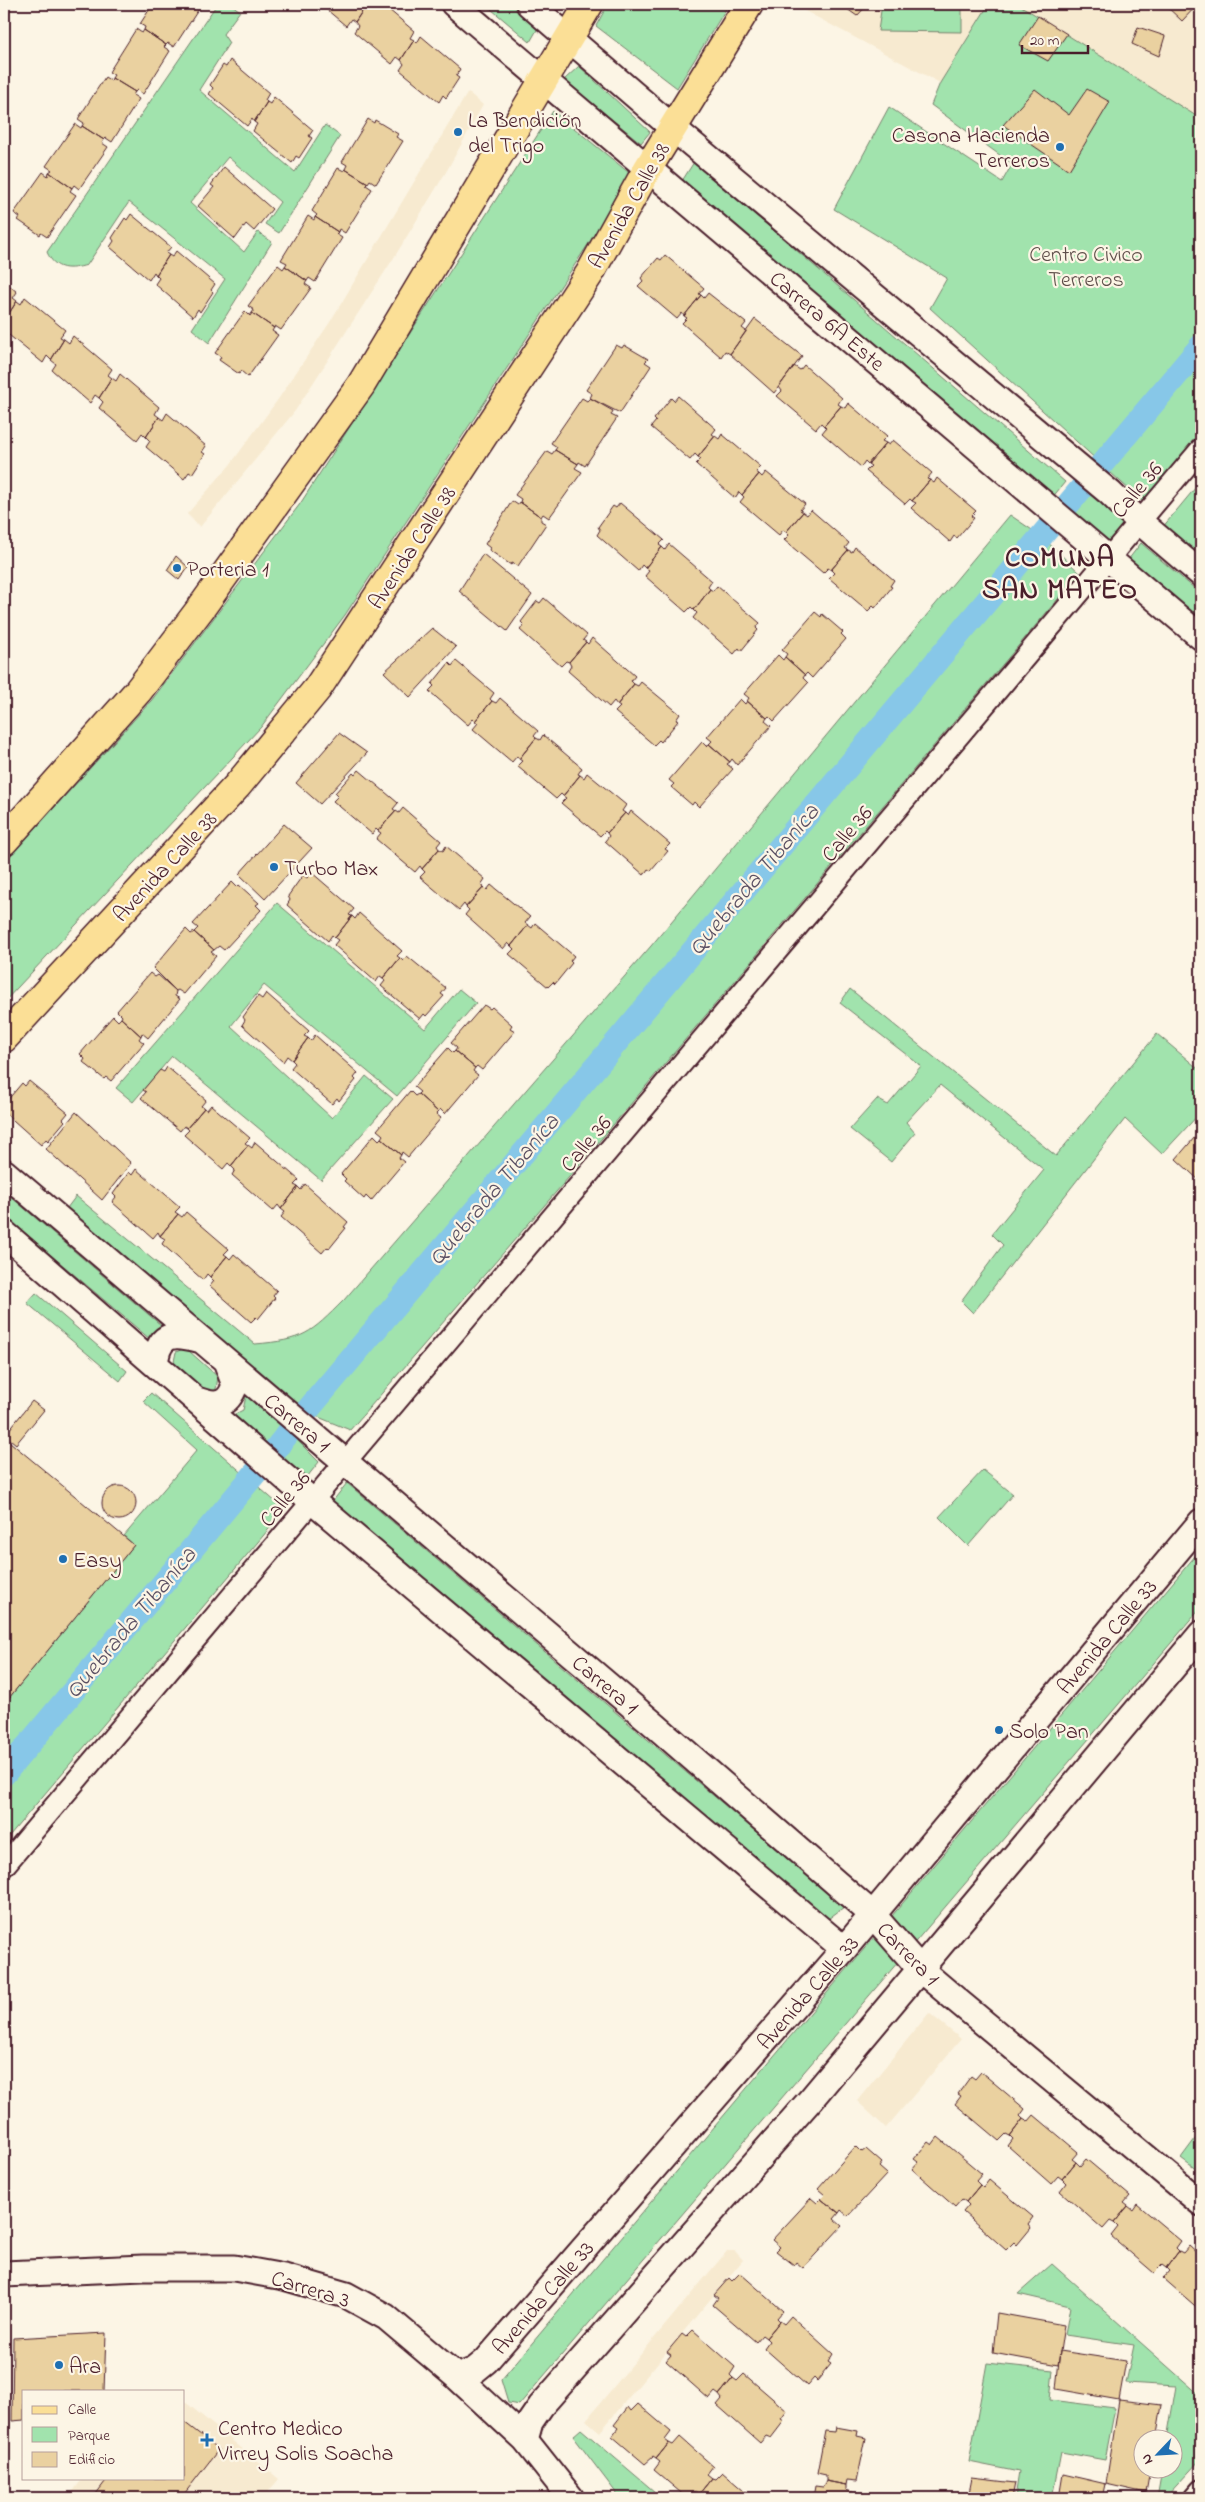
<svg xmlns="http://www.w3.org/2000/svg" width="1205" height="2502" font-family="'Indie Flower',sans-serif">
<style>
.built{fill:#f7ead0}
.green{fill:#a1e3ad;stroke:#76816c}
.lines{fill:none;stroke-linecap:round;stroke-linejoin:round}
.canal{stroke:#87c7e8;stroke-width:24}
.building{fill:#ead1a0;stroke:#4a1f2b}
.minor-casing{stroke:#4a1f2b;stroke-width:24}
.tertiary-casing{stroke:#4a1f2b;stroke-width:29}
.primary-casing{stroke:#4a1f2b;stroke-width:31}
.minor{stroke:#fcf5e5;stroke-width:20}
.tertiary{stroke:#fcf5e5;stroke-width:25}
.primary{stroke:#fbdf96;stroke-width:28}
.poi-dot{fill:#1f6fb2;stroke:#fcf5e5;stroke-width:2}
.labels{text-anchor:middle;stroke-width:4.5;stroke-linejoin:round;paint-order:stroke}
.poi-label{font-size:22px;fill:#4a1f2b;stroke:#fcf5e5;text-anchor:start}
.street-label{font-size:22px;fill:#4a1f2b;stroke:#fcf5e5}
.park-label{font-size:22px;fill:#60504c;stroke:#fcf5e5}
.water-label{font-size:24px;font-style:italic;fill:#5c5164;stroke:#fcf5e5}
.district-label{font-size:28px;font-weight:bold;letter-spacing:1px;fill:#4a1f2b;stroke:#fcf5e5}
</style>
<rect width="100%" height="100%" fill="#fcf5e5"/>
<filter id="ink" filterUnits="userSpaceOnUse"><feTurbulence type="fractalNoise" baseFrequency=".02" numOctaves="2"/><feDisplacementMap in="SourceGraphic" scale="10" xChannelSelector="R" yChannelSelector="G"/><feConvolveMatrix kernelMatrix="1 2 1 2 8 2 1 2 1" color-interpolation-filters="sRGB"/></filter>
<g filter="url(#ink)">
<!-- built -->
<path class="built" d="M792 4H989L940 83Z
M1017 4H1201V120Z
M468 92 483 105 446 172 395 256 295 411 200 527 187 514 230 465 279 398 330 322Z
M929 2013 961 2039 886 2128 857 2101Z
M727 2251H735L743 2260 600 2432 586 2420Z
M184 2401 279 2479 263 2498H68L83 2478H184Z"/>
<!-- green -->
<path class="green" d="M217 4H231L240 11 223 34 229 43 199 90 295 172 325 125 340 136 279 233 265 224 280 202 228 157 190 203 244 252 258 232 272 242 209 343 192 329 225 279 129 202 87 265C70 270 55 271 47 252Z
M485 4H521L542 21 530 42Z
M608 4H729L677 88 596 26Z
M882 4H962V32L878 31Z
M989 4H1018L1201 119V435L1144 503 930 308 947 278 834 209 889 107 1002 182 1012 164 931 105 940 83Z
M579 66 650 132 641 143 564 80Z
M553 111 633 176 345 615 261 727 4 1002V863L151 701 300 504Z
M694 162 1065 482 1047 504 682 181Z
M1201 481V561L1162 528Z
M1095 489 1129 519 1109 543 1075 513Z
M1010 515 1041 536 1080 573 569 1177 350 1430 306 1412 67 1208 76 1196 255 1344C304 1340 310 1334 344 1300L651 946Z
M1141 543 1201 594V622L1128 560Z
M277 903 425 1029 459 989 476 1003 397 1096 264 985 231 1026 332 1118 366 1076 393 1099 321 1180 172 1056 133 1102 116 1088Z
M850 989 1056 1156 1157 1034 1201 1071V1112L1162 1154 1125 1119 973 1313 961 1301 1003 1245 992 1234 1044 1170 940 1085 906 1122 915 1133 891 1162 850 1129 877 1099 888 1105 921 1066 840 1003Z
M4 1191 162 1326 151 1340 4 1215Z
M36 1293 127 1371 120 1381 27 1303Z
M183 1349 189 1351 218 1377 216 1389 211 1393 203 1392 173 1366 176 1352Z
M151 1393 285 1510 4 1842V1704L134 1545 124 1536 197 1450 143 1401Z
M246 1396 289 1432 319 1462 307 1477 231 1416 243 1410Z
M983 1470 1013 1494 968 1546 939 1517Z
M347 1483 844 1907 828 1919 332 1502Z
M1201 1549V1608L519 2405 508 2403 501 2380Z
M1201 2131V2173L1181 2158Z
M1052 2264 1201 2396V2459L1165 2498H1157L1162 2470H1172V2440L1167 2439 1176 2386 1126 2383 1134 2345 1065 2335 1070 2306 1018 2294Z
M987 2363 1053 2370 1050 2400 1115 2408 1105 2460 1061 2452 1052 2498H1015L1019 2472 969 2462Z
M581 2429 662 2498H620L573 2436Z"/>
<g class="lines">
<!-- canal -->
<path class="canal" d="M306 1412 1201 346
M274 1451 289 1432
M4 1774 257 1471"/>
</g>
<!-- building -->
<path class="building" d="M153 4H202L174 47 168 43 166 45 144 30 145 27 140 24Z
M320 4H367L355 22 351 19 346 26Z
M367 4H382L414 31 410 38 414 40 401 60 397 57 392 64 354 32 358 26 355 22Z
M840 4H868L857 16Z
M1164 4H1198L1182 21Z
M1038 16 1067 34 1048 61 1019 45Z
M1138 27 1165 36 1159 56 1132 44Z
M136 29 142 33 144 30 166 45 164 47 170 51 143 94 137 90 135 92 112 78 114 75 109 72Z
M421 36 460 69 456 76 459 78 446 98 443 95 439 102 400 70 404 64 401 60 414 40 417 43Z
M230 60 269 93 265 100 267 102 254 122 252 119 247 126 209 94 213 88 210 85 223 65 226 67Z
M105 77 111 81 112 78 135 92 133 95 139 99 112 142 106 138 104 140 82 126 84 123 78 119Z
M1035 89 1069 115 1087 89 1110 102 1069 170 1003 125Z
M274 97 313 130 309 136 312 138 299 158 296 156 292 163 253 131 257 124 254 122 267 102 270 104Z
M368 119 374 123 375 120 398 134 396 137 403 141 376 184 370 180 368 183 345 169 347 165 342 162Z
M75 124 81 128 82 126 104 140 102 143 108 147 79 189 74 185 72 188 49 172 52 170 46 166Z
M224 167 272 209 254 231 246 224 235 239 198 206 214 187 211 185Z
M338 168 344 171 345 169 368 183 366 185 372 189 345 233 339 229 338 232 315 217 317 215 312 211Z
M43 172 48 176 49 172 72 188 70 191 76 195 47 237 41 233 40 235 18 220 20 217 14 213Z
M131 214 171 247 166 253 169 255 156 275 154 272 149 280 110 247 114 241 112 238 125 218 127 220Z
M308 216 314 220 315 217 338 232 336 234 342 238 315 282 309 278 307 281 285 266 287 263 281 260Z
M176 251 215 284 211 290 213 292 200 312 198 309 193 317 155 284 159 278 156 275 169 255 172 257Z
M665 255 704 288 699 294 701 295 684 316 682 313 677 319 638 286 643 281 641 278 658 258 661 260Z
M278 265 283 269 285 266 307 281 305 284 311 288 281 330 275 326 274 328 252 313 254 310 248 306Z
M4 281 17 292 13 298 17 301 4 321Z
M708 293 746 323 742 328 746 331 730 354 725 351 721 357 682 323 687 318 684 316 701 295 704 298Z
M25 297 65 330 60 337 64 339 51 360 47 356 43 363 4 331 8 325 4 321 17 301 21 304Z
M245 311 250 316 252 313 274 328 272 331 278 335 248 377 241 371 239 374 219 360 221 357 215 353Z
M755 319 802 356 774 393 730 354Z
M73 336 112 369 108 375 112 378 99 398 95 395 90 403 52 370 56 364 51 360 64 339 69 343Z
M616 345 622 348 624 345 648 359 645 362 651 366 620 413 590 398 592 394 586 390Z
M804 365 842 398 838 404 841 406 824 426 821 423 816 429 777 396 782 391 779 387 794 366 800 370Z
M120 374 159 407 155 414 159 417 146 437 142 433 137 440 99 408 103 402 99 398 112 378 116 381Z
M678 396 716 429 712 434 715 436 698 457 695 454 690 460 651 427 656 421 654 419 671 398 674 401Z
M582 398 587 401 590 398 613 411 611 415 617 418 585 466 579 462 578 464 555 450 557 447 551 443Z
M848 403 887 436 882 441 886 443 868 464 865 461 861 467 822 433 826 428 824 426 841 406 845 408Z
M167 413 206 446 202 452 205 454 192 474 189 472 184 479 146 447 150 441 146 437 159 417 163 420Z
M722 434 761 467 756 472 759 474 742 495 739 492 735 498 696 464 701 459 698 457 715 436 719 439Z
M893 440 932 473 927 479 930 480 912 501 910 499 905 504 866 471 871 466 868 464 886 443 889 445Z
M555 450 578 464 575 468 582 472 549 518 543 514 541 517 520 502 521 499 515 495 547 451 552 454Z
M766 472 805 504 800 510 803 512 786 532 783 530 779 535 740 502 744 497 742 495 759 474 762 477Z
M937 478 976 511 971 516 974 518 957 538 954 536 950 542 911 508 916 503 912 501 930 480 934 483Z
M512 501 518 505 520 502 541 517V521L546 524 518 566 512 563 511 565 489 550 490 548 485 544Z
M620 503 664 540 659 545 662 547 645 568 642 565 638 571 597 535 600 530 598 527 613 506 616 508Z
M811 510 849 543 845 548 848 550 831 570 828 568 823 573 784 540 789 535 786 532 803 512 807 515Z
M669 544 712 581 708 587 710 589 694 610 691 607 686 612 645 576 649 571 645 568 662 547 665 550Z
M855 547 894 580 890 586 892 587 875 608 873 606 868 611 829 578 834 573 831 570 848 550 852 552Z
M483 554 532 595 507 631 459 591Z
M176 556 188 567 179 580 167 570Z
M717 586 760 623 756 628 758 630 741 651 739 648 734 654 693 618 697 613 694 610 710 589 713 591Z
M544 598 587 635 583 640 586 642 569 662 566 661 561 666 520 630 524 625 521 622 537 601 540 603Z
M815 612 821 617 822 614 843 632 841 634 846 639 812 678 807 673 805 675 785 657 787 654 782 650Z
M432 628 456 647 410 697 384 672Z
M592 638 635 676 631 681 634 684 617 705 614 701 609 707 568 671 571 666 569 662 586 642 588 644Z
M778 655 783 660 785 657 805 675 803 678 808 683 774 721 769 716 767 718 747 701 749 698 744 694Z
M456 661 494 693 490 699 492 701 475 721 473 719 468 725 429 691 434 686 432 684 449 663 452 666Z
M641 682 680 714 676 720 678 721 661 742 659 740 654 745 615 712 620 707 617 705 634 684 638 686Z
M500 698 538 731 534 736 536 738 519 759 517 756 512 762 473 729 478 723 475 721 492 701 496 703Z
M740 699 745 704 747 701 767 718 765 721 771 726 737 765 732 759 730 762 709 744 712 741 707 737Z
M339 733 367 753 320 804 296 783Z
M543 735 582 768 578 774 580 775 563 796 561 794 556 799 517 766 522 761 519 759 536 738 540 740Z
M702 742 707 747 709 744 730 762 727 764 733 769 699 807 694 802 692 805 671 787 674 784 669 780Z
M359 770 398 803 393 809 396 811 378 831 376 829 372 834 333 801 338 796 335 793 353 773 355 775Z
M587 773 626 805 622 811 625 813 607 833 605 831 600 836 561 803 566 798 563 796 580 775 584 778Z
M403 808 441 841 437 846 439 849 422 869 420 866 415 872 376 839 381 833 378 831 396 811 399 813Z
M631 811 670 844 665 849 668 851 651 871 648 869 644 875 605 841 609 836 607 833 625 813 628 816Z
M284 824 312 848 265 899 239 874Z
M446 846 485 879 481 885 484 887 466 907 464 904 459 910 420 877 425 872 422 869 439 849 443 851Z
M311 872 354 909 349 915 352 916 335 938 332 935 328 941 287 905 290 900 288 896 303 875 307 878Z
M232 882 237 887 239 885 259 903 256 905 261 910 224 950 219 946 214 950 194 932 198 928 193 924Z
M491 885 530 917 525 923 528 925 511 946 508 943 503 949 465 915 469 910 466 907 484 887 487 890Z
M359 913 402 951 397 956 400 958 383 978 380 976 376 982 334 945 338 940 335 938 352 916 355 919Z
M535 923 574 956 570 961 572 963 555 984 553 982 548 987 509 954 514 949 511 946 528 925 532 928Z
M186 929 191 934 194 932 214 950 211 952 216 956 184 994 178 990 176 991 153 968Z
M407 956 446 988 441 994 444 996 426 1016 424 1014 420 1019 381 986 385 981 383 978 400 958 403 961Z
M150 973 155 977 158 975 176 991 175 996 180 999 148 1038 142 1033 141 1036 121 1018 122 1016 117 1011Z
M266 993 309 1031 304 1036 308 1038 292 1060 287 1056 283 1062 242 1025 245 1020 243 1017 258 996 262 999Z
M484 1005 490 1009 492 1007 512 1025 510 1028 515 1031 482 1070 477 1066 475 1068 455 1051 457 1048 451 1043Z
M113 1016 118 1021 121 1018 141 1036 139 1039 144 1043 111 1081 106 1077 104 1079 83 1062 85 1059 80 1054Z
M315 1035 358 1073 354 1078 356 1080 339 1101 337 1098 332 1104 291 1068 295 1063 292 1060 308 1038 311 1041Z
M448 1048 453 1053 455 1051 475 1068 473 1071 478 1075 445 1114 440 1109 438 1112 418 1094 420 1092 414 1087Z
M167 1067 206 1100 201 1106 204 1108 187 1128 184 1126 180 1131 141 1098 146 1092 143 1090 160 1070 164 1072Z
M29 1081 68 1113 63 1119 65 1121 48 1141 46 1139 41 1145 4 1112 7 1106 5 1103 22 1083 25 1086Z
M410 1091 415 1096 418 1094 438 1112 436 1114 441 1118 408 1157 402 1152 401 1155 381 1138 383 1135 377 1130Z
M211 1105 250 1138 245 1143 248 1145 231 1166 228 1163 223 1169 184 1135 189 1130 187 1128 204 1108 207 1110Z
M76 1112 131 1163 102 1200 46 1149Z
M1201 1130V1182L1176 1159Z
M374 1135 379 1140 381 1138 401 1155 399 1158 404 1162 371 1201 366 1196 364 1199 344 1181 346 1179 341 1174Z
M255 1142 299 1180 294 1185 298 1187 281 1209 278 1205 273 1211 232 1175 235 1170 231 1166 248 1145 252 1148Z
M136 1169 180 1207 175 1212 178 1214 160 1236 158 1232 153 1238 112 1202 116 1197 113 1194 129 1172 132 1175Z
M305 1184 348 1222 344 1227 346 1228 329 1249 327 1247 322 1253 281 1217 285 1212 281 1209 298 1187 301 1190Z
M186 1212 229 1249 224 1254 227 1256 210 1277 207 1274 203 1280 162 1244 165 1239 160 1236 178 1214 182 1217Z
M234 1254 277 1291 273 1296 275 1298 258 1319 256 1317 251 1322 210 1286 214 1281 210 1277 227 1256 230 1259Z
M32 1401 44 1410 16 1444 5 1435Z
M4 1437 134 1545 4 1704Z
M102 1503a17 17 0 1 1 34 0a17 17 0 1 1-34 0Z
M981 2072 1025 2109 1020 2116 1023 2119 1010 2136 1006 2134 999 2141 955 2104 961 2096 958 2094 971 2076 975 2079Z
M1034 2115 1078 2152 1072 2159 1076 2162 1062 2179 1058 2176 1051 2184 1008 2146 1013 2139 1010 2136 1023 2119 1028 2122Z
M938 2137 982 2174 976 2181 980 2185 966 2202 962 2199 955 2207 912 2169 918 2162 914 2159 928 2142 932 2145Z
M856 2146 862 2152 866 2149 882 2163 879 2167 887 2174 848 2216 841 2210 839 2213 821 2199 825 2195 818 2189Z
M1086 2159 1130 2196 1124 2203 1128 2206 1114 2223 1110 2221 1103 2229 1060 2191 1066 2183 1062 2179 1076 2162 1080 2166Z
M989 2180 1033 2217 1028 2224 1031 2228 1017 2245 1014 2242 1006 2250 963 2212 969 2205 966 2202 980 2185 983 2188Z
M811 2198 817 2203 821 2199 839 2213 834 2219 842 2226 803 2268 796 2262 794 2265 776 2251 780 2247 772 2240Z
M1137 2204 1181 2241 1176 2248 1179 2251 1166 2268 1162 2265 1154 2273 1111 2236 1118 2227 1114 2223 1128 2206 1133 2210Z
M1189 2246 1201 2257V2311L1163 2278 1169 2271 1166 2268 1179 2251 1183 2253Z
M740 2273 783 2311 777 2318 780 2321 766 2338 762 2335 756 2342 713 2305 718 2298 714 2295 729 2278 732 2281Z
M997 2313 1064 2325 1058 2365 993 2353Z
M791 2316 833 2354 828 2362 831 2364 817 2381 814 2378 807 2386 764 2348 769 2341 766 2338 780 2321 784 2324Z
M693 2330 735 2367 730 2375 733 2378 719 2395 715 2392 709 2399 666 2361 671 2355 667 2352 682 2334 686 2337Z
M106 2333 104 2391H24V2420L12 2421 13 2338Z
M1060 2351 1126 2361 1119 2400 1056 2389Z
M744 2374 787 2411 781 2419 784 2421 771 2438 766 2436 760 2443 717 2405 722 2399 719 2395 733 2378 737 2381Z
M1119 2400 1162 2405 1156 2440H1142V2470H1150L1146 2493 1106 2484Z
M638 2404 671 2432 665 2440 669 2443 656 2459 653 2457 645 2464 612 2436 618 2428 614 2425 628 2407 631 2411Z
M184 2422 219 2449 181 2498H93L108 2478H184Z
M836 2427 858 2431 857 2436 866 2438 857 2481 847 2480 846 2485 826 2481V2475L817 2473 825 2431 835 2432Z
M680 2437 713 2466 707 2474 712 2478 699 2494 695 2491 687 2498 654 2470 660 2462 656 2459 669 2443 673 2445Z
M722 2472 752 2498H700L702 2496 699 2494 712 2478 715 2479Z
M1063 2474 1106 2484 1103 2498H1059Z
M972 2478 1015 2483 1012 2498H968Z
M826 2481 846 2485V2490L855 2493 854 2498H813L815 2486 823 2487Z"/>
<g class="lines">
<defs>
<path id="minor" d="M4 1866 1201 449
M1194 2498 1201 2490"/>
<path id="tertiary" d="M454 4 1201 637
M529 4 673 128 1110 493 1140 522 1201 574
M4 1172 650 1721 873 1915 921 1970 954 1998 1201 2203
M4 1233 312 1501 844 1949
M155 1364C159 1331 174 1333 201 1340
M197 1400C216 1407 228 1406 235 1385L226 1361
M4 2274 143 2268H234L284 2277 346 2295 386 2317 457 2377 525 2440 571 2498
M457 2377 475 2370 486 2361 844 1949 1201 1522
M525 2440 530 2422 541 2406 812 2098 1201 1634"/>
<path id="primary" d="M4 841 138 691 201 608 361 385 589 4
M4 1038 237 786 317 689 590 273 648 168 749 4"/>
</defs>
<!-- minor casing -->
<use href="#minor" class="minor-casing"/>
<!-- tertiary casing -->
<use href="#tertiary" class="tertiary-casing"/>
<!-- primary casing -->
<use href="#primary" class="primary-casing"/>
<!-- minor -->
<use href="#minor" class="minor"/>
<!-- tertiary -->
<use href="#tertiary" class="tertiary"/>
<!-- primary -->
<use href="#primary" class="primary"/>
</g>
</g>
<!-- markers -->
<g class="poi-dot">
<circle cx="458" cy="132" r="5"/>
<circle cx="1060" cy="147" r="5"/>
<circle cx="177" cy="568" r="5"/>
<circle cx="274" cy="867" r="5"/>
<circle cx="63" cy="1559" r="5"/>
<circle cx="999" cy="1730" r="5"/>
<circle cx="59" cy="2365" r="5"/>
<path d="M204.5 2432.5h5v5h5v5h-5v5h-5v-5h-5v-5h5z"/>
</g>
<g class="labels">
<!-- poi labels -->
<g class="poi-label">
<text x="468" y="127">La Bendición<tspan x="468" dy="25">del Trigo</tspan></text>
<text x="1050" y="142" text-anchor="end">Casona Hacienda<tspan x="1050" dy="25">Terreros</tspan></text>
<text x="187" y="576">Porteria 1</text>
<text x="284" y="875">Turbo Max</text>
<text x="73" y="1567">Easy</text>
<text x="1009" y="1738">Solo Pan</text>
<text x="69" y="2373">Ara</text>
<text x="218" y="2435">Centro Medico<tspan x="218" dy="25">Virrey Solis Soacha</tspan></text>
</g>
<!-- street labels -->
<g class="street-label">
<text transform="translate(628 205) rotate(-60)" y="8">Avenida Calle 38</text>
<text transform="translate(828 320) rotate(40)" y="8">Carrera 6A Este</text>
<text transform="translate(1136 489) rotate(-50)" y="8">Calle 36</text>
<text transform="translate(411 547) rotate(-57)" y="8">Avenida Calle 38</text>
<text transform="translate(846 833) rotate(-50)" y="8">Calle 36</text>
<text transform="translate(164 866) rotate(-47)" y="8">Avenida Calle 38</text>
<text transform="translate(585 1143) rotate(-50)" y="8">Calle 36</text>
<text transform="translate(298 1422) rotate(40)" y="8">Carrera 1</text>
<text transform="translate(284 1498) rotate(-50)" y="8">Calle 36</text>
<text transform="translate(1106 1636) rotate(-50)" y="8">Avenida Calle 33</text>
<text transform="translate(606 1684) rotate(40)" y="8">Carrera 1</text>
<text transform="translate(909 1953) rotate(46)" y="8">Carrera 1</text>
<text transform="translate(807 1992) rotate(-49)" y="8">Avenida Calle 33</text>
<text transform="translate(311 2288) rotate(17)" y="8">Carrera 3</text>
<text transform="translate(542 2297) rotate(-49)" y="8">Avenida Calle 33</text>
</g>
<!-- park labels -->
<g class="park-label">
<text x="1086" y="261">Centro Civico<tspan x="1086" dy="25">Terreros</tspan></text>
</g>
<!-- water labels -->
<g class="water-label">
<text transform="translate(753 879) rotate(-50)" y="8">Quebrada Tibaníca</text>
<text transform="translate(493 1189) rotate(-50)" y="8">Quebrada Tibaníca</text>
<text transform="translate(130 1622) rotate(-50)" y="8">Quebrada Tibaníca</text>
</g>
<!-- district labels -->
<g class="district-label">
<text x="1060" y="566">COMUNA<tspan x="1060" dy="32">SAN MATEO</tspan></text>
</g>
</g>
<!-- margin -->
<rect width="1205" height="2502" fill="none" stroke="#fcf5e5" stroke-width="20"/>
<rect x="10" y="10" width="1185" height="2482" fill="none" stroke="#4a1f2b" stroke-width="2" filter="url(#ink)"/>
<!-- legend -->
<rect x="22" y="2390" width="162" height="90" fill="#fcf5e5" stroke="#b59f9b"/>
<rect x="32" y="2406" width="25" height="8" fill="#fbdf96" stroke="#b59f9b"/>
<text x="68" y="2414" font-size="15" fill="#4a1f2b">Calle</text>
<rect x="32" y="2427" width="25" height="15" fill="#a1e3ad" stroke="#b59f9b"/>
<text x="68" y="2440" font-size="15" fill="#4a1f2b">Parque</text>
<rect x="32" y="2452" width="25" height="15" fill="#ead1a0" stroke="#b59f9b"/>
<text x="68" y="2464" font-size="15" fill="#4a1f2b">Edificio</text>
<!-- north arrow -->
<g transform="translate(1158 2454) rotate(245)"><circle r="24" fill="#fcf5e5" stroke="#b59f9b"/>
<path d="M0-4L9 19L0 12L-9 19Z" fill="#1f6fb2"/>
<text y="-8" font-size="14" font-weight="bold" text-anchor="middle" fill="#4a1f2b">N</text>
</g>
<!-- scale -->
<path d="M1022 45v8h66v-8" fill="none" stroke="#4a1f2b" stroke-width="2.5"/>
<text x="1030" y="45" font-size="15" fill="#4a1f2b" stroke="#fcf5e5" stroke-width="4" paint-order="stroke">20 m</text>
</svg>
